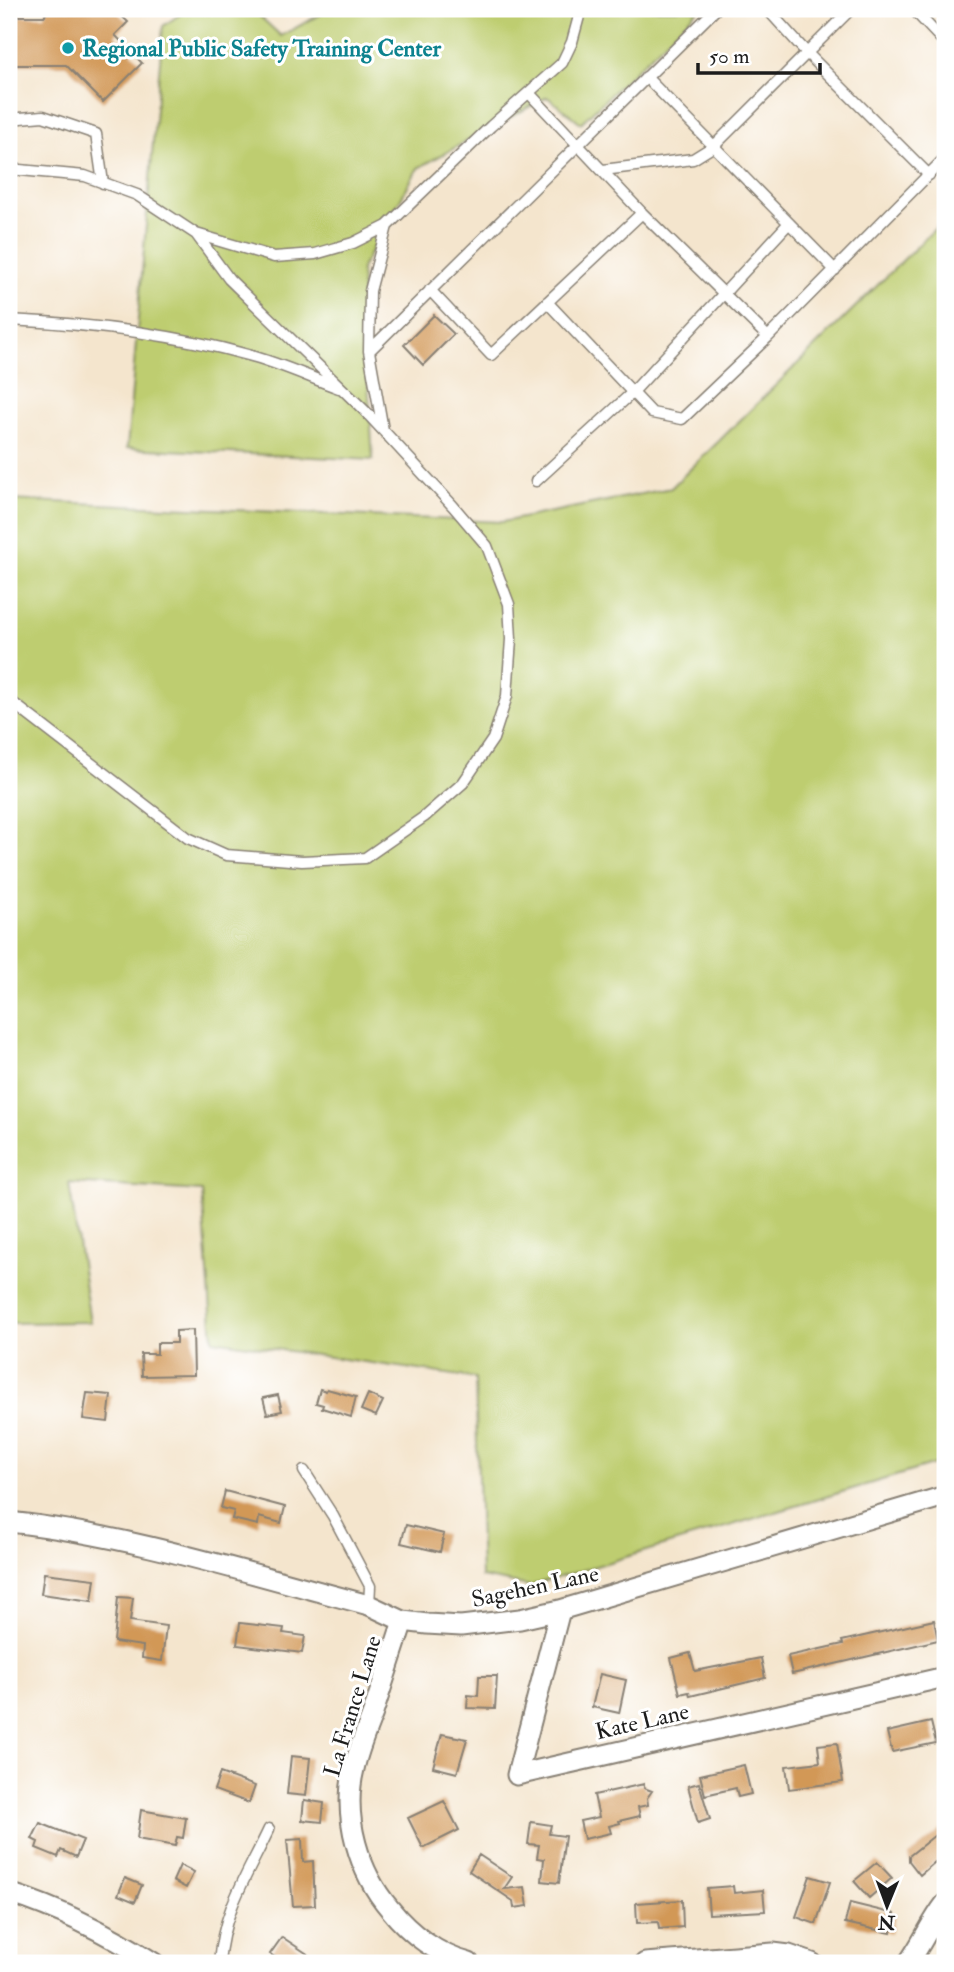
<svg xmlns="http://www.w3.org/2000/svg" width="954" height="1972" font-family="'IM FELL Double Pica',serif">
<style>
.green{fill:#becd6f;stroke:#6d7446;stroke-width:2}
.building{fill:#d29857}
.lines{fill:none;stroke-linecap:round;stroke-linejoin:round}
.lane-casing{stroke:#888074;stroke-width:13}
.street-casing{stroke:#888074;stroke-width:23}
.lane{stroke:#fff;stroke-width:10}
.street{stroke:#fff;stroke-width:19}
.culture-dot{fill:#0f9aa8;stroke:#fff;stroke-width:2.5}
.labels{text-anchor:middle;stroke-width:6;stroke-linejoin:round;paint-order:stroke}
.culture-label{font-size:23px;font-weight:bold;fill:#0d838f;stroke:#fff;text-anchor:start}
.street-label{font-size:23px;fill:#1c1c1c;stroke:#fff}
</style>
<rect width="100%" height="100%" fill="#fff"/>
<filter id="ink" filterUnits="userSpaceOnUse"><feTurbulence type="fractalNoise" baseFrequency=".0143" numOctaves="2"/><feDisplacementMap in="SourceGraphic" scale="14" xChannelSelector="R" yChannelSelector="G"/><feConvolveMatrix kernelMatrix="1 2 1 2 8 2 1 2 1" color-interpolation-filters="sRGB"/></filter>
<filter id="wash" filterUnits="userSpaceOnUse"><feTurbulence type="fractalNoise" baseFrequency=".00686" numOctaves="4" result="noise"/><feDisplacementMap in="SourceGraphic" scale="28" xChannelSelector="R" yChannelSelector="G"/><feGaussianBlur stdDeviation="1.57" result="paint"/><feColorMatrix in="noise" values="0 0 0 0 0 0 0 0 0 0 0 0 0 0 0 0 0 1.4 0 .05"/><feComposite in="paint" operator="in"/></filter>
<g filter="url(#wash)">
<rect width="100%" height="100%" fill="#f4e5cd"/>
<!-- green -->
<path class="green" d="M188 9H252L281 36 330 9H699L581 123 547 97 418 168 361 269 373 460 127 448 163 26Z
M945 219V1461L530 1586 481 1577 475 1378 213 1340 202 1191 69 1183 90 1322 9 1323V500L502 522 671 488Z"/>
<g id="blocks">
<!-- building -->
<path class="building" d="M47 9H114L128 22 115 35 142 63 103 102 66 65H9V16H45Z
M434 315 454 334 423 365 404 345Z
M193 1330 194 1375 142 1376 141 1354H157V1343H176V1331Z
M320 1389 326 1391 327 1389 356 1397 351 1417 322 1408 323 1405 316 1403Z
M87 1393 111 1395 108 1422 83 1419Z
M368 1394 383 1401 376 1416 361 1410Z
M278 1395 282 1411 267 1414 263 1398Z
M225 1491 285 1507 281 1523 259 1517 258 1525 232 1519 234 1511 221 1508Z
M406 1525 444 1534 440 1552 401 1543Z
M44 1573 95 1579 92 1601 41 1594Z
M118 1597 133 1598 130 1621 166 1626 162 1661 142 1658 143 1646 114 1642Z
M934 1620 938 1640 792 1674 788 1656 843 1644 842 1641Z
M240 1623 284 1628 283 1633 305 1636 302 1653 237 1645Z
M690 1653 695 1671 761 1658 765 1678 690 1696 689 1692 680 1694 671 1658Z
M600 1674 626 1680 619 1713 592 1707Z
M479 1676H497L495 1709 467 1708 468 1695 478 1696Z
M931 1722 936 1743 892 1752 887 1732Z
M442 1734 467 1739 457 1773 433 1767Z
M837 1743 843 1782 789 1789 786 1766 820 1762 818 1745Z
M291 1756 310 1758 306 1796 287 1794Z
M744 1765 751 1794 738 1797 736 1788 705 1795 700 1775Z
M220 1773 255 1786 249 1803 214 1790Z
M699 1783 710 1819 698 1823 688 1786Z
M644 1784V1788L652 1791 647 1798 648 1805 638 1807 640 1816 619 1821 620 1823 609 1826 611 1833 584 1839 580 1821 599 1817 594 1795Z
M304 1800 324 1803 322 1822 302 1820Z
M444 1801 459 1830 423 1848 408 1818Z
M141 1810 186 1818 183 1838 177 1837 175 1846 137 1839Z
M531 1822 551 1825 549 1834 565 1836 559 1883 542 1881 544 1859 537 1858 539 1845 528 1844Z
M40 1823 83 1840 76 1857 61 1850 58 1857 36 1848 38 1842 32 1839Z
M945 1827V1874L935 1862 920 1875 909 1861V1856Z
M302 1839 303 1862 313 1861 315 1905 293 1906 287 1840Z
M479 1855 512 1877 504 1889 525 1887 528 1906 514 1908 513 1901 469 1871Z
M877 1862 892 1878 869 1898 854 1881Z
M180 1865 194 1872 186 1888 173 1881Z
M810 1876 830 1882 816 1924 796 1917Z
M125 1878 142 1885 135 1902 118 1895Z
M733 1886 734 1893 763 1890 765 1911 709 1914 707 1888Z
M682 1900 683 1927 659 1929 658 1922 637 1923 636 1903Z
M850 1903 895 1914 891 1933 845 1923Z
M282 1937 321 1963H284L270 1954Z"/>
</g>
</g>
<g filter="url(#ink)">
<use href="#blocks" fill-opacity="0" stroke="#888074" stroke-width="2"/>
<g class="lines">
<defs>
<path id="lane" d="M767 9 807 53 929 175
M913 9 945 43
M646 77 835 270
M529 93 642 213 768 337
M9 119 43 116 96 134 103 183
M9 169 85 176 137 195 196 234 274 257 315 254 353 243 387 226 491 126 562 63 572 42 581 9
M603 170 693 159 714 146 851 9
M430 290 491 355 642 213
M547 302 652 413 682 419 768 337 945 158
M9 320C90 324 170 333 248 355 279 363 309 377 339 388
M369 351 716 9
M383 430 369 351 370 291 387 226
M536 481 632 393 789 223
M9 700 188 838 226 855 302 861 365 858 424 817 463 783 493 739 507 696 511 639 509 604 487 546 453 506 366 412 229 279 196 234
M304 1471 333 1516 370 1586 369 1605
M219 1963C223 1910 247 1876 269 1829"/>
<path id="street" d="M9 1522C131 1535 250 1574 369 1605L403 1621 427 1624 461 1626 520 1619 560 1610 945 1496
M560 1610 517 1775 945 1677
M403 1621C393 1652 383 1682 373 1713 366 1731 358 1750 354 1769 342 1817 359 1873 390 1909 410 1934 438 1955 469 1963
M9 1893C60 1909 109 1934 154 1963
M645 1963 773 1953 789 1955 812 1963
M908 1963C922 1944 931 1922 945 1904"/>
</defs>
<!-- lane casing -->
<use href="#lane" class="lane-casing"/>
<!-- street casing -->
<use href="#street" class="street-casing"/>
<!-- lane -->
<use href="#lane" class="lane"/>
<!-- street -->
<use href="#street" class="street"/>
</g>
</g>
<!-- markers -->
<circle class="culture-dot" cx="68" cy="48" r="7"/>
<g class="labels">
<!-- culture labels -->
<g class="culture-label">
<text x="82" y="56">Regional Public Safety Training Center</text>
</g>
<!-- street labels -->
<g class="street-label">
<text transform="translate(535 1586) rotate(-12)" y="8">Sagehen Lane</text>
<text transform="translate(352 1706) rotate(-73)" y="8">La France Lane</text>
<text transform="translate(642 1721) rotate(-13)" y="8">Kate Lane</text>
</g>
</g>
<!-- margin -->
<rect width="954" height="1972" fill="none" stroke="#fff" stroke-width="35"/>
<!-- north arrow -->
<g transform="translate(887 1906) rotate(181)" stroke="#ffffff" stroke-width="5" paint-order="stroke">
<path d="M0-5L12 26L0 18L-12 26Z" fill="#1c1c1c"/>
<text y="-10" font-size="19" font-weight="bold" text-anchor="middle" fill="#1c1c1c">N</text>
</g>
<!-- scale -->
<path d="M698 63v10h122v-10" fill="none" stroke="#1c1c1c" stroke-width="3.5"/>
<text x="709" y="63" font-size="21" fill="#1c1c1c" stroke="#ffffff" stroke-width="5" paint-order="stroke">50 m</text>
</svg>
